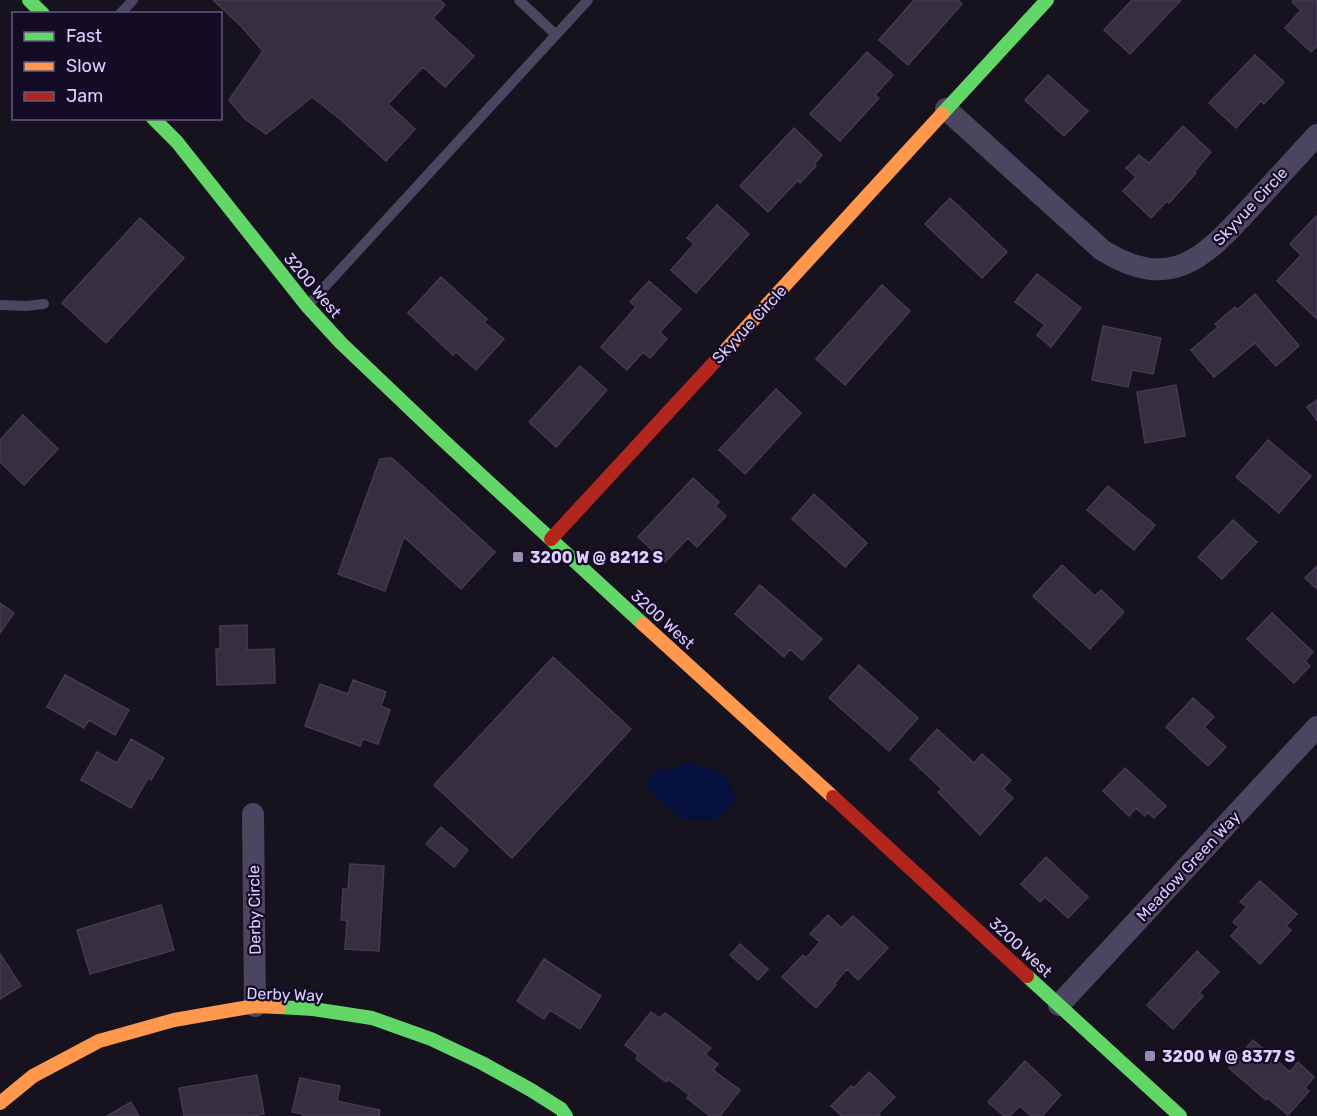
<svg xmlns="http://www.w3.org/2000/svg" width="1317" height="1116" font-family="Rubik,sans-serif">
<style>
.water{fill:#071140}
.building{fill:#352f40;stroke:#443b53;stroke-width:1.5}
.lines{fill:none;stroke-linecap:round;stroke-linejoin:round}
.lane{stroke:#4b4560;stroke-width:10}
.street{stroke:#4b4560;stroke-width:22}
.fast{stroke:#63d668;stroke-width:14}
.slow{stroke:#ff974d;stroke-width:14}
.jam{stroke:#b3261e;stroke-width:14}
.poi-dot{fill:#978db0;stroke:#140c24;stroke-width:2}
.labels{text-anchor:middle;stroke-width:4.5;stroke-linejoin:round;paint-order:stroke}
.street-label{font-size:16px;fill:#dccfff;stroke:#140c24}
.poi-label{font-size:16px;font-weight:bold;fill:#dccfff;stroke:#140c24;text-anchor:start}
</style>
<rect width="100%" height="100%" fill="#16121e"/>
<!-- water -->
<path class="water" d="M690 763 716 771 729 781 736 801 715 820 682 819 649 791C644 781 651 776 658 769L671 770 682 764Z"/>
<!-- building -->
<path class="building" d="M213 0H440L445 5 433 18 474 56 445 87 423 67 388 104 415 129 386 161 340 119 312 97 266 134 245 119 229 100 263 51 241 26Z
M914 0H958L962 4 908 65 879 40Z
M1132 0H1181L1130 54 1104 30Z
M1294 0H1317V46L1311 52 1285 28 1301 10 1292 2Z
M867 52 893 75 875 95 879 98 840 141 810 114Z
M1255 55 1284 82 1264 104 1261 101 1236 128 1209 103Z
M1048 75 1088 111 1064 136 1025 100Z
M1183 126 1211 152 1194 172 1196 173 1169 203 1167 201 1151 218 1123 191 1136 177 1126 168 1139 155 1149 163Z
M794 128 822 155 814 164 816 166 800 183 798 180 768 212 740 186Z
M950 198 1007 252 982 278 925 224Z
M717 205 749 234 696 293 671 270 694 244 687 238Z
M1316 216 1317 217V319L1277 281 1301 255 1290 244Z
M140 218 184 258 106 343 62 303Z
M1037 274 1081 308 1051 347 1037 335 1045 325 1015 302Z
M441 277 487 319 484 322 504 339 476 370 456 352 453 355 408 313Z
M649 281 681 309 660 332 667 339 650 358 643 352 627 370 601 347 636 307 630 302Z
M882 285 910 311 845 385 816 359Z
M1255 294 1299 346 1276 366 1255 343 1214 377 1191 350 1218 327 1215 324 1235 307 1237 310Z
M1103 326 1161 338 1153 374 1132 370 1128 387 1092 380Z
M580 366 607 390 556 447 529 422Z
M1176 385 1185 436 1145 443 1137 392Z
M776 389 801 413 745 474 719 450Z
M1317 400V421L1307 407Z
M23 415 58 449 24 485 0 462V440Z
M1268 440 1311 476 1279 513 1236 477Z
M392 458 495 552 461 589 404 537 385 591 338 574 380 459Z
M693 478 719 502 715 506 726 516 697 547 688 538 665 562 638 537Z
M1108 486 1155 525 1134 550 1087 510Z
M814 494 867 543 845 567 792 519Z
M1233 520 1257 542 1222 579 1198 557Z
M1062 565 1095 596 1101 590 1124 612 1090 649 1033 596Z
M1317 566V589L1305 578Z
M760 585 822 639 802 660 790 649 784 657 735 614Z
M0 603 14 613 0 633Z
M1272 613 1313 652 1305 661 1310 666 1294 683 1247 639Z
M247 625V650L274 649 275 683 217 685 216 649H220V626Z
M553 657 631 729 512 858 434 785Z
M859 665 918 718 889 751 829 698Z
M65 675 129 710 115 735 89 720 84 728 47 707Z
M353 680 386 692 381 706 390 710 378 744 363 739 360 746 305 726 320 684 348 694Z
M1193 698 1214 717 1204 727 1226 747 1208 766 1166 727Z
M937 729 974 763 982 754 1011 780 1003 789 1013 798 980 835 938 792 942 789 910 759Z
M131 739 164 758 151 780 148 778 131 808 81 780 97 752 117 763Z
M1125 768 1166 806 1154 818 1148 812 1145 816 1136 808 1129 816 1103 791Z
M441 827 468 850 454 867 426 844Z
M1046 857 1088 897 1068 918 1045 897 1040 902 1021 884Z
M350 864 384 866 379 951 345 949 347 920H341L343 889H348Z
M1260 881 1297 914 1286 926 1291 930 1260 964 1231 936 1239 927 1233 922 1247 907 1240 902Z
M161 905 174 950 90 974 77 930Z
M828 915 841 928 853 916 888 948 858 980 847 969 834 984 836 985 816 1008 782 977 803 955 806 958 820 942 810 934Z
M740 944 768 969 758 980 730 955Z
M1197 951 1219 972 1199 993 1203 996 1173 1029 1147 1005Z
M0 954 21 986 0 999Z
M544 959 601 996 580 1029 550 1010 544 1019 517 1001Z
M651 1012 660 1018 665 1013 711 1048 705 1054 718 1064 713 1070 740 1090 720 1116H710L687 1098 689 1095 668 1079 666 1082 636 1059 638 1055 625 1045Z
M1253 1040 1290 1072 1298 1062 1314 1077 1305 1088 1309 1091 1288 1115 1268 1098 1266 1100 1229 1068Z
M1025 1061 1061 1095 1042 1116H1031L1020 1106 1010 1116H1004L988 1102Z
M869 1072 895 1097 878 1114 880 1116H842L831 1106 851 1086 854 1088Z
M257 1075 264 1114 252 1116H184L179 1088Z
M300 1078 340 1086 337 1101 380 1110 379 1116H302L303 1114 292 1112Z
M131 1102 139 1116H107Z"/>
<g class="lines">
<!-- lane -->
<path class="lane" d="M519 0 556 35
M120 14 133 0
M309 304 588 0
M0 305 26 306 44 304"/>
<!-- street -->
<path class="street" d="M946 109 1102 250C1171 293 1204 258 1251 207 1273 183 1295 159 1317 135
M253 814 255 1006
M1059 1005 1317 727"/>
<!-- fast -->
<path class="fast" d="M29 0 43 14
M942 114 1047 0
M153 118 177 142 307 306 341 343 444 441 643 624
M1027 976 1180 1116
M279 1007 313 1009 372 1018 431 1039 482 1063 531 1090 561 1109 566 1116"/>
<!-- slow -->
<path class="slow" d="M722 354 942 114
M643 624 833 797
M0 1103 33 1076 99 1041 174 1020 255 1006 279 1007"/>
<!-- jam -->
<path class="jam" d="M551 539 722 354
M833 797 1027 976"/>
</g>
<!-- markers -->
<g class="poi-dot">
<rect x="512" y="551" width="12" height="12" rx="3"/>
<rect x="1144" y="1050" width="12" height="12" rx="3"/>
</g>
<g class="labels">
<!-- street labels -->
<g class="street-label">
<text transform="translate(1250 206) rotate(-47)" y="6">Skyvue Circle</text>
<text transform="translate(313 285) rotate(50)" y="6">3200 West</text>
<text transform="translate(749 324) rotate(-47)" y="6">Skyvue Circle</text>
<text transform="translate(663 619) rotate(42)" y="6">3200 West</text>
<text transform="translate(1188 866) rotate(-47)" y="6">Meadow Green Way</text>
<text transform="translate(254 910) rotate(-91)" y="6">Derby Circle</text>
<text transform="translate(1021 947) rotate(43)" y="6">3200 West</text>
<text transform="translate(285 994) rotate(2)" y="6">Derby Way</text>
</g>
<!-- poi labels -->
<g class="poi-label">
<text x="530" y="563">3200 W @ 8212 S</text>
<text x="1162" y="1062">3200 W @ 8377 S</text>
</g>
</g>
<!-- legend -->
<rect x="12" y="12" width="210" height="108" fill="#140c24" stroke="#645a7c" stroke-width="1.5"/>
<rect x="24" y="32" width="30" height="9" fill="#63d668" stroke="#645a7c" stroke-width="1.5"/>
<text x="66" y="42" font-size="18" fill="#dccfff">Fast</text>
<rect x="24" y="62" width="30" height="9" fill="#ff974d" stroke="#645a7c" stroke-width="1.5"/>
<text x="66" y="72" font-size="18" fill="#dccfff">Slow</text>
<rect x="24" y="92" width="30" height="9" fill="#b3261e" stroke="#645a7c" stroke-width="1.5"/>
<text x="66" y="102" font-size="18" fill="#dccfff">Jam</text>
</svg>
